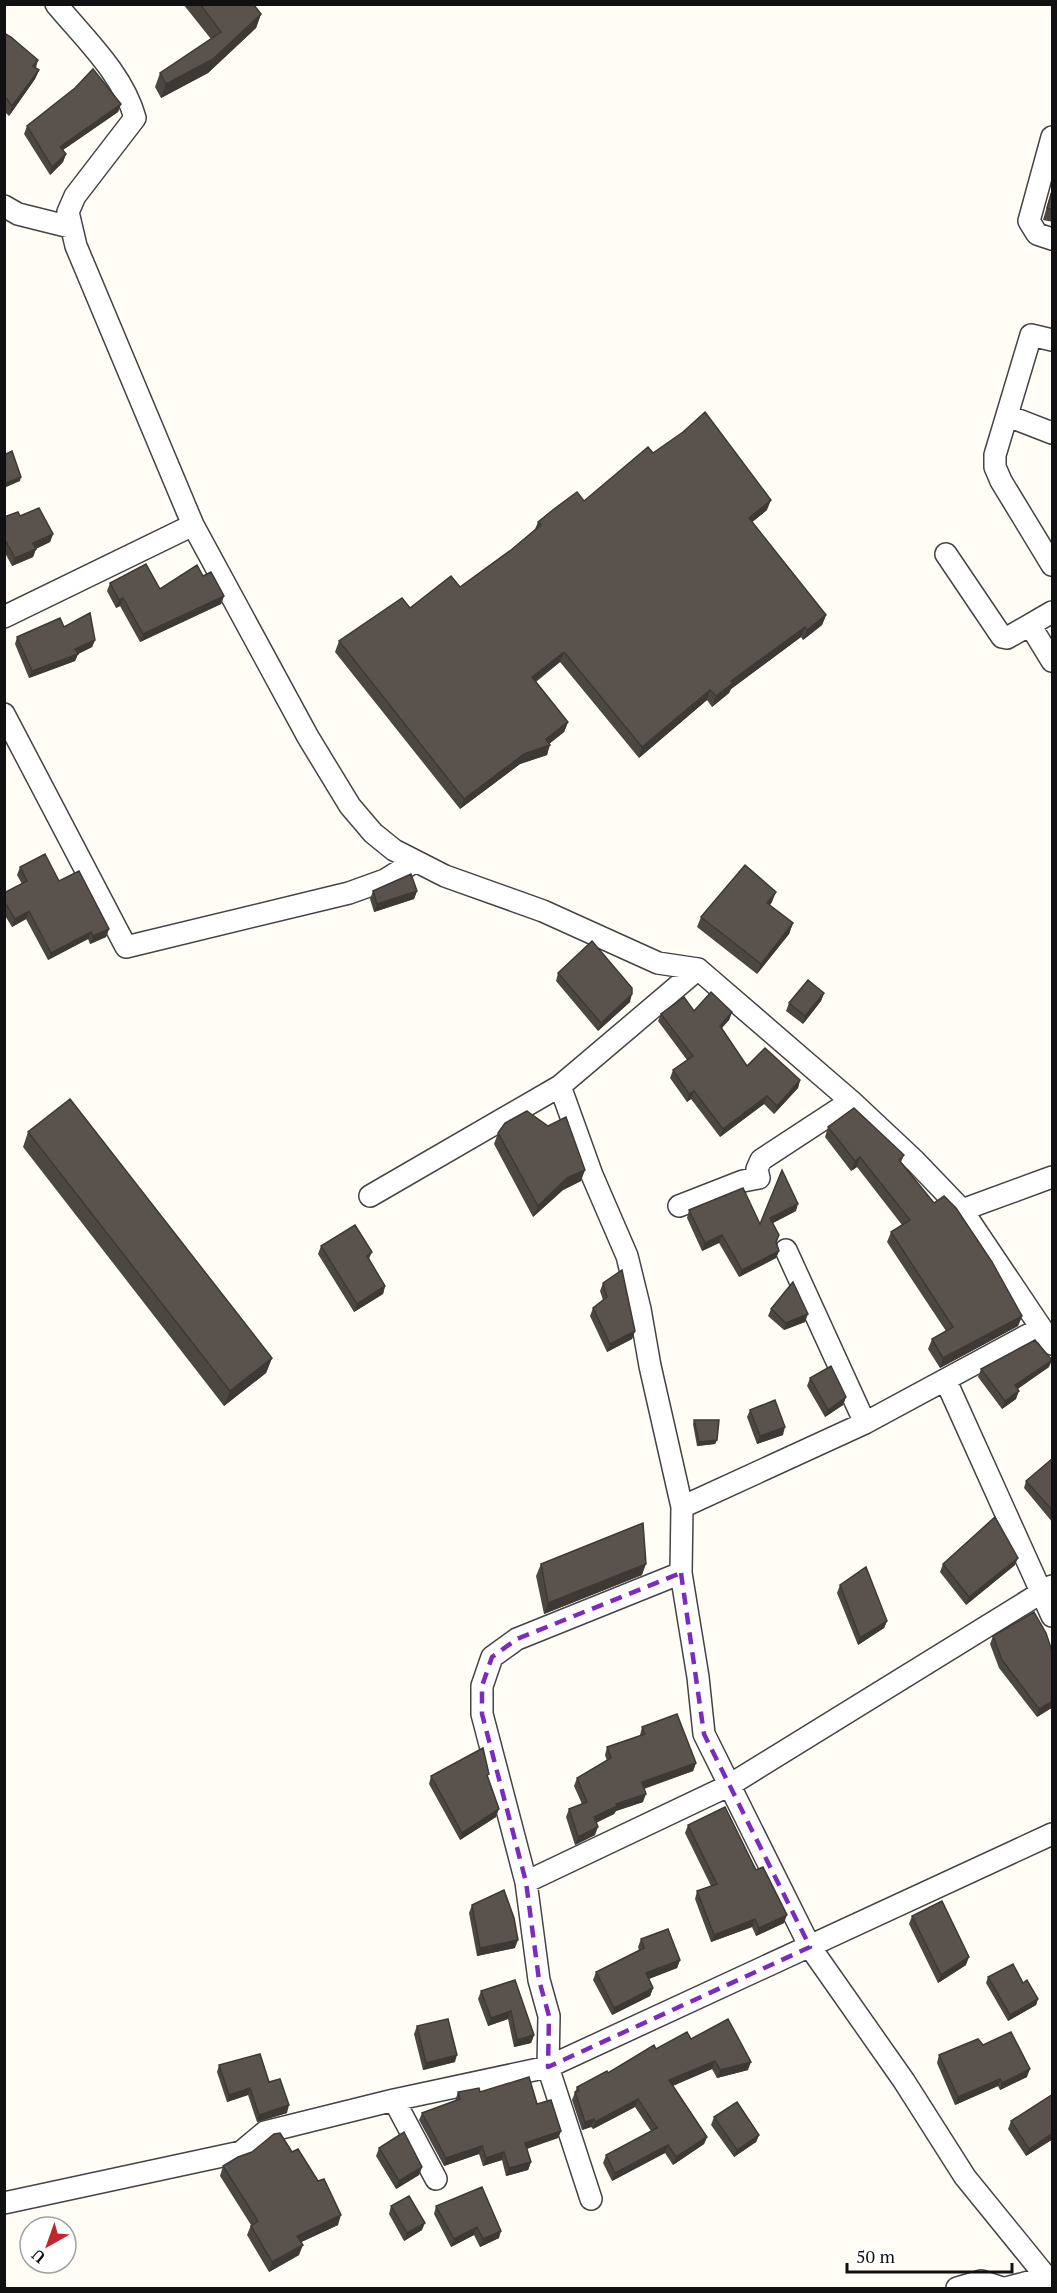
<svg xmlns="http://www.w3.org/2000/svg" width="1057" height="2293" font-family="'PT Serif',serif">
<style>
.lines{fill:none;stroke-linecap:round;stroke-linejoin:round}
.street-casing{stroke:#444;stroke-width:24}
.street{stroke:#fff;stroke-width:21}
.wall{fill:#4d4742}
.shaded-wall{fill:#3f3936}
.building{fill:#5a524d;stroke:#3f3936;stroke-width:1.5}
.marked{fill:none;stroke:#7b2cbf;stroke-width:4.5;stroke-dasharray:12 8;stroke-linejoin:round}
</style>
<rect width="100%" height="100%" fill="#fffdf5"/>
<g class="lines">
<defs>
<path id="street" d="M56 4C85 39 123 74 135 118L75 196 68 212 76 246 193 525 308 737 350 806 373 833 394 850 445 876 543 911 658 963 698 969 851 1101 915 1161 962 1210 1052 1344
M1052 137 1029 221 1037 234 1052 239
M4 206 18 214 70 227
M1052 340 1031 335 995 455V467L1001 481 1052 565
M1008 416 1052 433
M946 554 1002 637 1007 638 1052 612
M4 617 193 525
M1030 625 1052 661
M4 714 126 947 349 893 385 880 414 862
M560 1086 592 1175 627 1256 640 1309 650 1366 682 1507 681 1573 698 1677 704 1734 810 1947 904 2081 965 2177 1052 2284
M370 1196 560 1086 698 969
M679 1206 743 1181 759 1178 757 1169 761 1160 851 1101
M962 1210 1052 1177
M786 1250 865 1423
M946 1381 1052 1616
M682 1507 865 1423 1041 1328
M526 1882 728 1786 1052 1586
M394 2100 436 2179
M591 2199 548 2067 549 2016 539 1980 526 1882 482 1714V1686L492 1657 517 1639 681 1573
M4 2203 241 2152 265 2132 394 2100 548 2067 1052 1834
M957 2288 981 2281 1002 2288
M1006 2288 1047 2277"/>
</defs>
<!-- street casing -->
<use href="#street" class="street-casing"/>
<!-- street -->
<use href="#street" class="street"/>
</g>
<!-- wall -->
<path class="wall" d="M183 4H253L261 14 256 28 208 73 161 98 155 87 160 73 211 39Z
M4 33 38 60 36 68 39 70 35 79 9 116 4 111Z
M121 104 118 112 63 150 66 154 63 162 50 175 24 134 27 126Z
M1053 185V222L1043 220Z
M653 453 767 510 752 522 826 615 822 625 803 640 801 637 731 689 729 693 712 707 707 700 639 758 560 662 536 682 568 722 564 732 549 744 547 755 520 764 460 809 335 652 339 641 410 608 460 587 511 550 535 529 538 522 584 501Z
M20 516 53 534 50 542 36 549 33 557 12 566 4 551V517Z
M203 576 224 596 221 604 140 642 120 606 116 608 107 591 110 583 160 589Z
M64 627 95 640 92 647 78 654 75 661 29 678 15 644 17 637Z
M20 867 59 881 109 929 106 937 90 944 88 939 48 960 26 919 12 927 4 914V893L22 884 17 875Z
M373 891H417L414 899 374 912 370 899Z
M772 902 770 905 793 923 789 934 757 974 697 927 701 917Z
M558 973 630 1002 598 1031 556 981Z
M824 993 821 1001 803 1024 786 1011 789 1003Z
M694 1011 732 1012 729 1020 722 1028 747 1066 800 1080 798 1088 774 1114 764 1104 720 1137 691 1099 687 1102 670 1078 673 1070 687 1060 658 1021 661 1014Z
M828 1127 904 1155 901 1162 1022 1316 1018 1326 940 1368 928 1349 932 1339 946 1331 887 1242 891 1232 902 1225 857 1167 851 1171 825 1137Z
M28 1132 272 1358 266 1373 224 1406 23 1147Z
M498 1133 581 1181 563 1190 533 1217 494 1144Z
M689 1210 760 1224 796 1211 773 1223 779 1251 776 1258 739 1277 719 1243 702 1251 687 1218Z
M321 1246 372 1252 369 1259 385 1286 383 1294 354 1312 318 1254Z
M603 1283 635 1331 632 1339 607 1352 590 1316 593 1308 603 1300 600 1291Z
M771 1309 805 1322 784 1330 768 1316Z
M1049 1367 1017 1389 1016 1399 1002 1409 978 1377 981 1369Z
M810 1378 846 1397 843 1405 825 1417 807 1386Z
M750 1410 783 1435 757 1444 747 1417Z
M694 1420 717 1440 715 1444 697 1446 693 1424Z
M1053 1458V1523L1024 1488 1026 1481Z
M541 1564 642 1575 544 1614 536 1576Z
M943 1564 1015 1565 966 1605 940 1572Z
M840 1585 887 1621 884 1628 858 1645 837 1593Z
M993 1636 1053 1654V1707L1037 1717 999 1668 990 1644Z
M642 1727 696 1763 693 1771 644 1789 643 1802 616 1811 614 1814 596 1823 595 1835 575 1845 566 1817 569 1809 582 1804 574 1786 577 1778 607 1761 605 1755 607 1747 640 1736V1735Z
M431 1776 488 1777 496 1817 460 1840 429 1784Z
M688 1825 756 1870 784 1923 756 1936 752 1927 711 1942 695 1899 697 1891 711 1886 685 1833Z
M472 1905 515 1948 477 1956 469 1913Z
M912 1916 966 1965 938 1983 909 1924Z
M641 1939 680 1960 677 1968 649 1979 653 1988 650 1996 612 2015 593 1980 596 1972 639 1950 638 1947Z
M988 1977 1023 1983 1038 1999 1036 2005 1008 2021 986 1983Z
M515 1980 534 2035 531 2043 514 2047 508 2019 488 2026 478 1999 481 1991Z
M417 2026 455 2062 423 2070 414 2034Z
M691 2039 748 2070 717 2078 712 2069 673 2086 707 2137 704 2144 673 2165 665 2153 612 2181 603 2163 606 2155 651 2131 635 2107 593 2129 591 2127 582 2130 572 2100 577 2087 608 2073 656 2049Z
M983 2045 1027 2077 1000 2090 998 2086 955 2105 937 2063 939 2055Z
M219 2065 269 2082 287 2113 257 2122 248 2095 227 2102 217 2072Z
M458 2092H480L537 2104 561 2131 558 2138 527 2149 531 2162 528 2170 506 2176 502 2160 483 2166 479 2154 444 2166 419 2120 422 2113 455 2101Z
M1053 2094V2139L1026 2156 1008 2129 1011 2121Z
M714 2117 759 2135 756 2142 734 2157 711 2125Z
M379 2148 422 2167 419 2175 396 2189 376 2156Z
M223 2166 338 2225 301 2242 299 2255 269 2272 247 2235 251 2225 220 2176Z
M391 2206 422 2230 404 2241 389 2214Z
M436 2206 499 2238 480 2247 474 2235 451 2247 434 2214Z"/>
<!-- shaded-wall -->
<path class="shaded-wall" d="M261 14 256 28 208 73 161 98 166 84Z
M39 70 35 79 9 116 12 106Z
M121 104 118 112 57 154 60 147Z
M66 154 63 162 50 175 52 167Z
M21 477 20 481 4 488V484Z
M771 500 767 510 745 528 749 518Z
M53 534 50 542 31 551 33 543Z
M36 549 33 557 12 566 15 558Z
M224 596 221 604 140 642 143 634Z
M123 598 120 606 116 608 119 600Z
M826 615 822 625 803 640 807 630Z
M805 627 801 637 731 689 729 693 712 707 716 696 731 681Z
M95 640 92 647 76 655 78 654 75 661 29 678 32 671Z
M564 652 560 662 528 687 532 677Z
M710 690 707 700 639 758 642 747Z
M568 722 564 732 545 747 550 745 547 755 520 764 460 809 464 799Z
M417 891 414 899 374 912 377 904Z
M776 892 772 902 763 913 767 903Z
M29 911 26 919 12 927 15 919Z
M793 923 789 934 757 974 761 964Z
M109 929 106 937 90 944 93 936Z
M91 932 88 939 48 960 51 953Z
M824 993 821 1001 803 1024 805 1016Z
M632 994 630 1002 598 1031 601 1023Z
M732 1012 729 1020 717 1033 720 1026Z
M800 1080 798 1088 774 1114 777 1106Z
M694 1091 691 1099 687 1102 689 1094Z
M767 1096 764 1104 720 1137 723 1129Z
M860 1157 857 1167 851 1171 855 1161Z
M585 1170 581 1181 563 1190 533 1217 538 1206 567 1178Z
M798 1204 796 1211 767 1226 770 1218Z
M722 1235 719 1243 702 1251 705 1243Z
M779 1251 776 1258 739 1277 742 1270Z
M385 1286 383 1294 354 1312 357 1304Z
M808 1314 805 1322 784 1330 786 1323Z
M1022 1316 1018 1326 940 1368 943 1358Z
M635 1331 632 1339 607 1352 610 1344Z
M272 1358 266 1373 224 1406 230 1391Z
M1052 1360 1049 1367 1012 1393 1015 1385Z
M1019 1391 1016 1399 1002 1409 1005 1401Z
M846 1397 843 1405 825 1417 828 1410Z
M785 1427 783 1435 757 1444 760 1436Z
M717 1440 715 1444 697 1446 699 1442Z
M1018 1558 1015 1565 966 1605 969 1597Z
M646 1564 642 1575 544 1614 548 1603Z
M887 1621 884 1628 858 1645 860 1638Z
M1053 1701V1707L1037 1717 1039 1709Z
M696 1763 693 1771 639 1790 642 1782Z
M646 1794 643 1802 616 1811 614 1814 591 1825 594 1817 616 1804Z
M499 1809 496 1817 460 1840 462 1833Z
M598 1827 595 1835 575 1845 578 1837Z
M787 1915 784 1923 756 1936 759 1928Z
M755 1919 752 1927 711 1942 714 1935Z
M518 1940 515 1948 477 1956 480 1948Z
M969 1957 966 1965 938 1983 941 1975Z
M680 1960 677 1968 643 1981 646 1973Z
M653 1988 650 1996 612 2015 614 2008Z
M1038 1999 1036 2005 1008 2021 1010 2015Z
M511 2011 508 2019 488 2026 491 2018Z
M534 2035 531 2043 514 2047 517 2040Z
M457 2055 455 2062 423 2070 426 2063Z
M715 2061 712 2069 667 2088 669 2080Z
M751 2062 748 2070 717 2078 720 2070Z
M1030 2069 1027 2077 1000 2090 1002 2083Z
M1000 2079 998 2086 955 2105 958 2097Z
M250 2088 248 2095 227 2102 229 2095Z
M638 2099 635 2107 593 2129 595 2122Z
M289 2105 287 2113 257 2122 259 2115Z
M594 2119 591 2127 582 2130 585 2122Z
M561 2131 558 2138 522 2150 525 2143Z
M1053 2133V2139L1026 2156 1029 2149Z
M759 2135 756 2142 734 2157 737 2150Z
M707 2137 704 2144 673 2165 676 2157Z
M668 2145 665 2153 612 2181 615 2173Z
M482 2146 479 2154 444 2166 446 2158Z
M504 2152 502 2160 483 2166 486 2158Z
M531 2162 528 2170 506 2176 509 2168Z
M422 2167 419 2175 396 2189 399 2181Z
M341 2215 338 2225 293 2246 297 2236Z
M425 2223 422 2230 404 2241 407 2233Z
M477 2227 474 2235 451 2247 454 2239Z
M501 2231 499 2238 480 2247 483 2239Z
M303 2245 299 2255 269 2272 272 2262Z"/>
<!-- building -->
<path class="building" d="M200 4H253L261 14 213 59 166 84 160 73 221 32Z
M4 33 11 37 38 60 33 66 39 70 12 106 6 98 4 100Z
M93 69 121 104 60 147 66 154 52 167 27 126 75 88Z
M1053 188V210L1047 208Z
M705 412 771 500 749 518 826 615 807 630 805 627 731 681 733 683 716 696 710 690 642 747 564 652 532 677 568 722 546 739 550 745 524 754 464 799 339 641 402 598 410 608 451 576 460 587 511 550 541 525 538 522 554 509 577 492 584 501 648 447 653 453 683 432Z
M12 451 21 477 4 484V455Z
M39 508 53 534 33 543 36 549 15 558 4 538V517L18 512 20 516Z
M146 564 160 589 197 565 203 576 211 572 224 596 143 634 123 598 119 600 110 583Z
M90 613 95 640 75 649 78 654 32 671 17 637 60 618 64 627Z
M45 854 59 881 79 871 109 929 93 936 91 932 51 953 29 911 15 919 4 901V893L27 881 20 867Z
M745 865 776 892 767 903 793 923 761 964 701 917Z
M411 874 417 891 377 904 373 891Z
M592 941 632 988V994L601 1023 558 973Z
M808 980 824 993 805 1016 789 1003Z
M711 992 732 1012 720 1026 747 1066 765 1048 800 1080 777 1106 767 1096 723 1129 694 1091 689 1094 673 1070 693 1056 661 1014 684 997 694 1011Z
M70 1099 272 1358 230 1391 28 1132Z
M854 1108 904 1155 899 1160 934 1203 944 1196 956 1208 992 1262 1022 1316 943 1358 932 1339 953 1327 891 1232 910 1220 860 1157 855 1161 828 1127Z
M527 1111 548 1126 566 1117 585 1170 567 1178 538 1206 498 1133 505 1123Z
M782 1170 798 1204 770 1218 779 1235 776 1242 779 1251 742 1270 722 1235 705 1243 689 1210 743 1188 760 1224Z
M355 1225 372 1252 367 1256 385 1286 357 1304 321 1246Z
M622 1270 635 1331 610 1344 593 1308 607 1297 603 1283Z
M793 1282 808 1314 786 1323 771 1309Z
M1035 1340 1052 1360 1015 1385 1019 1391 1005 1401 981 1369Z
M831 1366 846 1397 828 1410 810 1378Z
M775 1400 785 1427 760 1436 750 1410Z
M694 1420H719L717 1440 699 1442Z
M1053 1458V1511L1026 1481Z
M995 1517 1018 1558 969 1597 943 1564Z
M643 1523 646 1564 548 1603 541 1564Z
M866 1567 887 1621 860 1638 840 1585Z
M1034 1612 1046 1633 1053 1654V1701L1039 1709 1002 1660 993 1636Z
M677 1714 696 1763 642 1782 646 1794 616 1804 617 1806 594 1817 598 1827 578 1837 569 1809 587 1802 577 1778 611 1758 607 1747 645 1734 642 1727Z
M483 1748 489 1774 487 1775 499 1809 462 1833 431 1776Z
M725 1807 756 1870 763 1867 787 1915 759 1928 755 1919 714 1935 697 1891 717 1884 688 1825Z
M504 1890 514 1918 518 1940 480 1948 472 1905Z
M942 1901 969 1957 941 1975 912 1916Z
M668 1929 680 1960 646 1973 653 1988 614 2008 596 1972 644 1948 641 1939Z
M1013 1964 1023 1983 1027 1980 1038 1999 1010 2015 988 1977Z
M515 1980 534 2035 517 2040 511 2011 491 2018 481 1991Z
M448 2019 457 2055 426 2063 417 2026Z
M728 2019 751 2062 720 2070 715 2061 669 2080 707 2137 676 2157 668 2145 615 2173 606 2155 657 2128 638 2099 595 2122 594 2119 585 2122 575 2092 579 2091 577 2087 607 2071 608 2073 654 2045 656 2049 687 2032 691 2039Z
M1011 2032 1030 2069 1002 2083 1000 2079 958 2097 939 2055 978 2039 983 2045Z
M260 2054 269 2082 280 2079 289 2105 259 2115 250 2088 229 2095 219 2065Z
M529 2077 537 2104 551 2100 561 2131 525 2143 531 2162 509 2168 504 2152 486 2158 482 2146 446 2158 422 2113 460 2099 458 2092 479 2088 480 2092Z
M1053 2094V2133L1029 2149 1011 2121Z
M737 2102 759 2135 737 2150 714 2117Z
M404 2132 422 2167 399 2181 379 2148Z
M280 2133 292 2152 298 2149 318 2181 324 2179 341 2215 297 2236 303 2245 272 2262 251 2226 258 2221 223 2166 238 2157 252 2152 274 2134Z
M482 2187 501 2231 483 2239 477 2227 454 2239 436 2206Z
M409 2196 425 2223 407 2233 391 2206Z"/>
<!-- marked area -->
<path class="marked" d="M681 1573 704 1734 810 1947 548 2067 549 2016 539 1980 526 1882 482 1714V1686L492 1657 517 1639Z"/>
<!-- border -->
<rect width="1057" height="2293" fill="none" stroke="#111111" stroke-width="12"/>
<!-- north arrow -->
<g transform="translate(48 2245) rotate(220)"><circle r="28" fill="#ffffff" stroke="#a0a0a0" stroke-width="1.5"/>
<path d="M0-4.5L10 22L0 15L-10 22Z" fill="#c4262e"/>
<text y="-9" font-size="16" font-weight="bold" text-anchor="middle" fill="#111111">U</text>
</g>
<!-- scale -->
<path d="M847 2263v9h165v-9" fill="none" stroke="#111111" stroke-width="3"/>
<text x="856" y="2263" font-size="18" fill="#111111" stroke="#ffffff" stroke-width="4.5" paint-order="stroke">50 m</text>
</svg>
